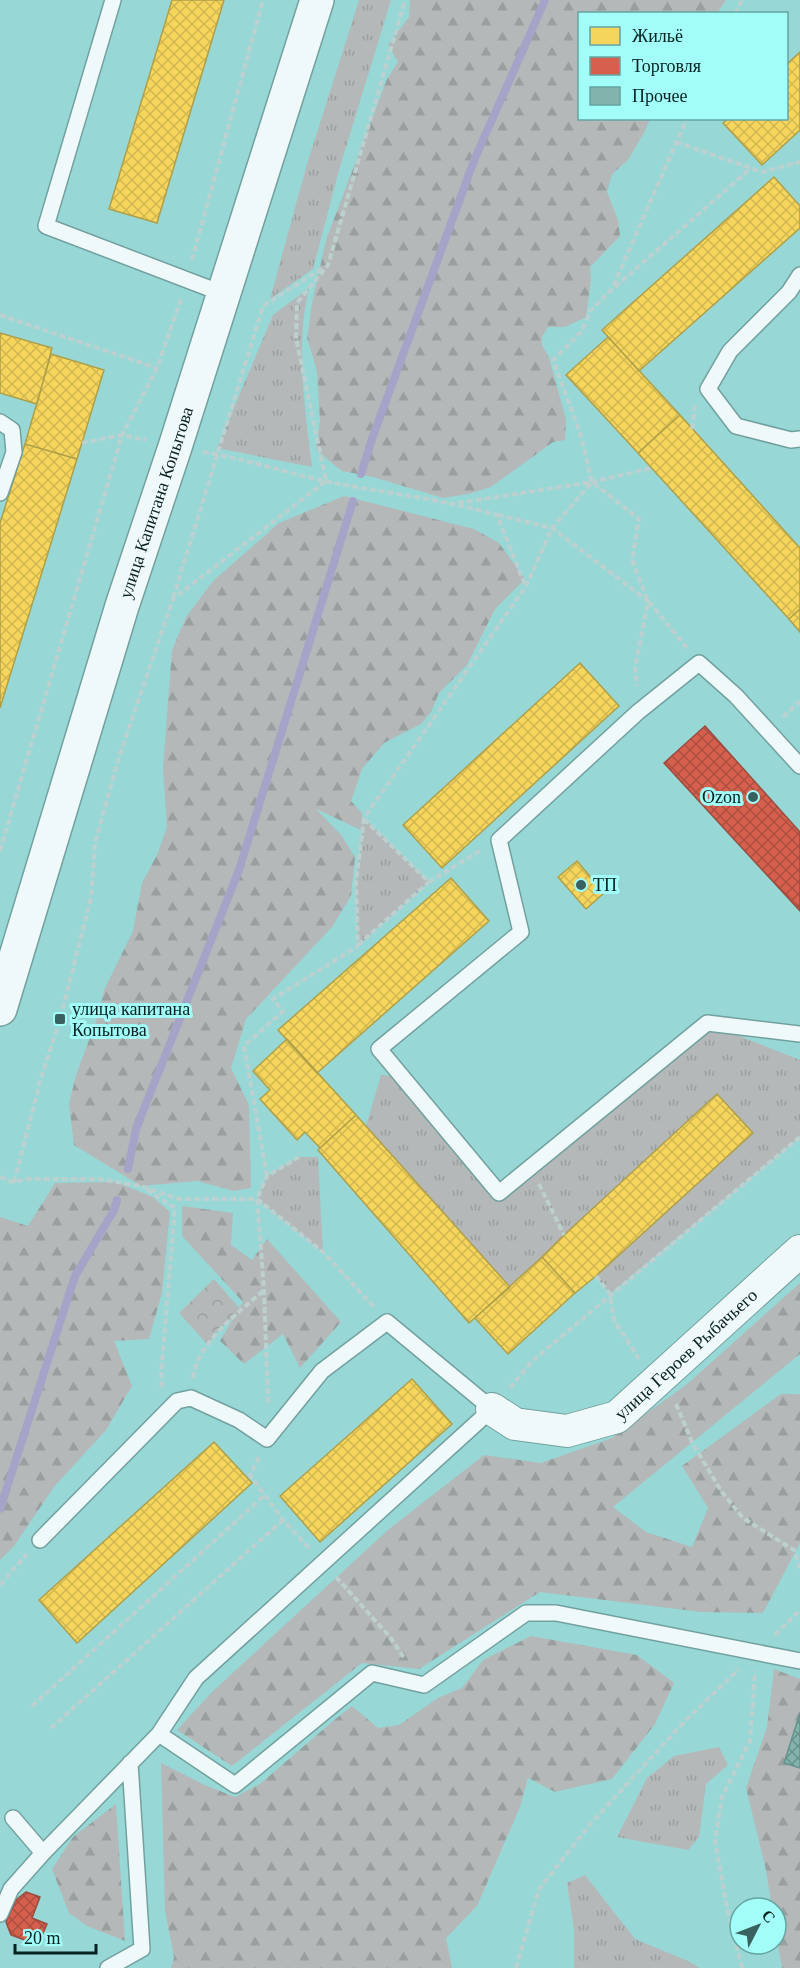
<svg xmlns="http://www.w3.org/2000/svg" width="800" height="1968" font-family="Georgia,serif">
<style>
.grass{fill:url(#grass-tufts)}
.forest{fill:url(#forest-firs)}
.park{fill:url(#park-crowns)}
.homes{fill:url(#homes-cross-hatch);stroke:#ae9f4a;stroke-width:1.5}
.shops{fill:url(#shops-cross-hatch);stroke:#984d40;stroke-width:1.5}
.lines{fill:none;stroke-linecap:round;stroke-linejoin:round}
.stream{stroke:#a6a3c8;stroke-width:8}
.building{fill:url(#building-cross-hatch);stroke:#65938d;stroke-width:1.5}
.lane-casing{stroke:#72a09f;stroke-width:18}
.street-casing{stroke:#72a09f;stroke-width:34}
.secondary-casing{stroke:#72a09f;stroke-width:36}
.path{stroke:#bcd0cf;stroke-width:4;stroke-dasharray:6 3;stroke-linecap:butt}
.lane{stroke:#eff9f9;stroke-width:15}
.street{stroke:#eff9f9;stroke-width:32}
.secondary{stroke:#eff9f9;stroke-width:33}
.poi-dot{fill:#396160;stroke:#a2fcf7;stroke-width:2}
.labels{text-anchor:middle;stroke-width:6;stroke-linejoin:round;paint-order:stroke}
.street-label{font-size:18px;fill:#062120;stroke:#a2fcf7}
.poi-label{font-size:18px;fill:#062120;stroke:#a2fcf7;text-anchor:start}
</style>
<defs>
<pattern id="grass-tufts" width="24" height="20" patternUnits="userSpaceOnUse" patternTransform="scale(1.5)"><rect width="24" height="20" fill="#b4b8b9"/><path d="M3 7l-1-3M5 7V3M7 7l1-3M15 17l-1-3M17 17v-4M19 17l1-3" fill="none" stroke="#999e9f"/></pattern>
<pattern id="forest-firs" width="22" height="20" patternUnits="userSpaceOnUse" patternTransform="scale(1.5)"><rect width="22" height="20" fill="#b4b8b9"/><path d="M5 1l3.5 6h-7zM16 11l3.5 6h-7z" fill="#999e9f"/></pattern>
<pattern id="park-crowns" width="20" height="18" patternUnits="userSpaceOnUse" patternTransform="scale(1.5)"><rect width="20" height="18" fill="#b4b8b9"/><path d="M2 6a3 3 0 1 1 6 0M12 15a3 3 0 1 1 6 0" fill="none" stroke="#999e9f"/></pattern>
<pattern id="homes-cross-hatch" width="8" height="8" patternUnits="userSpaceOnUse" patternTransform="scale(1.5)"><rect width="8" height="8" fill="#f6d55c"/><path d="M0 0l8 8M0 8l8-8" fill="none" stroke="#d1b750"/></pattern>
<pattern id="shops-cross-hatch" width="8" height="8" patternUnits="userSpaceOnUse" patternTransform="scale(1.5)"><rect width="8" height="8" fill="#d6604d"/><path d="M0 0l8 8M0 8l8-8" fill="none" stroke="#ac4f40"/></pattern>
<pattern id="building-cross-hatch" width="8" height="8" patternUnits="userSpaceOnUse" patternTransform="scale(1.5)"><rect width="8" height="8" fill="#82b4ad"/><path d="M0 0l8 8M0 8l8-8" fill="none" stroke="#68928c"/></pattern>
</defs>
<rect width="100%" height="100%" fill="#97d8d6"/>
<!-- grass -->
<path class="grass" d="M359 0H391L339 170 313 269 270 299 307 164Z
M309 288C295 346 305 409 312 467L217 448 273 315Z
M364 818 429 882 358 946 356 882Z
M707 1023 800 1060V1137L610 1294 596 1276 752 1133 717 1095 510 1287 366 1126 381 1075 401 1077 500 1192Z
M299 1157H318L323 1252 257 1199 267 1176Z
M719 1747 728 1765 706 1784 699 1837 688 1850 617 1837 647 1778 674 1756Z
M585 1875 635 1939 688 1961 700 1968H574V1930L567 1883Z"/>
<!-- forest -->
<path class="forest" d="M410 0H726L717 13 580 14V118L650 119 645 131 628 160 612 174 607 192 618 220 620 236 590 267 591 280 586 317 565 327H548L542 337V345L549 357 566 420 565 440 553 442 491 487 468 494 443 498 373 477 342 471 316 450 320 421 317 371 307 338 312 303 326 240 387 79 398 62 388 45 409 17Z
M344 496 474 529 499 543 525 579 495 609 467 665 439 693 431 712 421 724 384 743 362 769 351 801 362 813 363 831 316 809 341 835 355 857 351 896 332 927 246 1019 231 1068 249 1105 251 1188 234 1191 197 1181 141 1186 74 1145 69 1104 76 1075 98 1016 104 990 133 931 142 883 157 855 167 827 163 768 172 650 186 617 213 581 279 523Z
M116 1182 153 1197 170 1212 162 1293 149 1339 114 1341 132 1386 106 1430 54 1487 14 1546 0 1560V1217L28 1226 55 1183Z
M182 1206 233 1213 231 1245 252 1260 267 1239 341 1322 300 1368 283 1334 244 1364 220 1341 243 1302 182 1236Z
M800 1283V1354L613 1507 646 1532 692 1547 708 1508 682 1466 781 1394H800V1543L763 1613 701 1612 540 1592 419 1669 362 1663 232 1766 177 1730 212 1692 389 1529 484 1455 541 1463 612 1438 686 1385Z
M531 1636 637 1655 674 1683 655 1724 612 1779 555 1792 528 1778 520 1807 477 1906 446 1938 452 1968H171L174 1957 165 1911 161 1763 205 1785 235 1797 260 1784 333 1721 352 1706 378 1728 399 1725 438 1698 462 1688 483 1660Z
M774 1669 800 1679V1713L785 1763 800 1768V1968H782L776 1934V1908H772L766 1870 746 1788 767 1727Z
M116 1804 125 1941 87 1926 69 1913 52 1869 73 1837Z"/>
<!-- park -->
<path class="park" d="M214 1279 241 1310 216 1333 208 1345 179 1313Z"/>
<!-- homes -->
<path class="homes" d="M172 0H224L157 223 109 209Z
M800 52V130L762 165 723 123 729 118H786V65Z
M774 177 800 206V228L639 371 602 330Z
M0 333 52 348 37 404 0 393Z
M608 337 680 415 638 453 566 375Z
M51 354 104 370 77 459 25 444Z
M680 415 800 548V609L789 619 638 453Z
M25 444 77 459 0 708V523Z
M800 609V632L789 619Z
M580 663 619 706 442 868 403 825Z
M577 861 604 893 586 909 558 877Z
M451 878 489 921 317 1073 278 1030Z
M287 1039 356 1115 320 1148 305 1132 297 1140 260 1099 270 1090 253 1071Z
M717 1094 753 1133 596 1276 575 1293 542 1257 564 1235Z
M356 1115 510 1287 469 1323 318 1150Z
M542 1257 575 1293 508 1354 475 1318Z
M412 1379 452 1424 320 1542 280 1496Z
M214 1442 252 1483 77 1643 39 1600Z"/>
<!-- shops -->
<path class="shops" d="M705 726 800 832V911L664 763Z
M26 1892 40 1897 32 1918 47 1924 38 1945 11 1935 6 1922 16 1900Z"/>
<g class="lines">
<!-- stream -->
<path class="stream" d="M361 474 372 439 475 158 545 0
M128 1169 136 1129 239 870 353 501
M0 1509 75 1276 114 1210 117 1200"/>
</g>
<!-- building -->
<path class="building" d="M800 1713V1768L784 1763Z"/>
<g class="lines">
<defs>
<path id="lane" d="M113 0 46 226 224 294
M800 275 789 292 730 351 708 389 736 426 791 440 800 439
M0 422 12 430 14 452 0 493
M800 766 736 696 699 663 638 712 499 840 521 932 379 1049 499 1193 707 1023 800 1034
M159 1734 235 1785 372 1673 424 1685 526 1613H556L800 1661
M13 1818 43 1853
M0 1914 11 1889 43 1853 159 1734 196 1678 492 1409 387 1322 322 1371 267 1439 239 1420 191 1398 177 1401 40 1540
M108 1968 142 1949 130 1763"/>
<g id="street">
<path id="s1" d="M492 1409 515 1424 567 1431 617 1417 800 1251"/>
</g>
<g id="secondary">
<path id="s2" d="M0 1009 122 606 175 447 317 0"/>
</g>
</defs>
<!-- lane casing -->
<use href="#lane" class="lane-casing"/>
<!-- street casing -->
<use href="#street" class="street-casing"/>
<!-- secondary casing -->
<use href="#secondary" class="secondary-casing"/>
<!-- path -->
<path class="path" d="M735 14 742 0
M676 142 762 172 800 162
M192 260 263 0
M615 287 751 168
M0 315 157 368
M692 429 695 405
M82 443 122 435 146 440
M203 452C246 459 287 473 329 482 385 493 442 499 497 515L525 585
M458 503 592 482 652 468
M498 515 552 528 648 601 635 668 637 686
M173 598 263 306 323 268
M687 648 648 601 632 560 639 519 592 482 580 433 553 360 582 331 590 311 612 289 687 118
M783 717 800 701
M364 819 429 882 481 850
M0 851 122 435 157 368 181 299
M358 945 429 882
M267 1176 244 1046 283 1011 273 999 358 946 356 882 364 818 526 586 552 528 592 482
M0 1177 14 1182 28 1179H99L141 1186 178 1199H257L323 1252 375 1308
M14 1182 41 1078 60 1019 91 898 95 843 119 757 173 599 326 481 296 338 297 303 328 265 405 0
M539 1184 564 1235
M147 1190 175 1208 161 1375 162 1388
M596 1276 610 1294 614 1320 639 1359
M193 1378C197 1343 238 1313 263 1291
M510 1388 532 1361 800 1137
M268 1403 264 1290 257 1199 267 1176 299 1157
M676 1404 692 1442 721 1491 743 1518 794 1550 800 1568
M259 1457 250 1475 283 1520 310 1549
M336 1577 390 1637 404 1658
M0 1585 27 1554
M775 1635 800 1610
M32 1706 265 1495
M51 1728 283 1520
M516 1968 539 1889 592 1822 684 1722 739 1669
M742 1968 727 1908 715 1841 722 1797 750 1741 755 1671"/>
<!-- lane -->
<use href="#lane" class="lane"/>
<!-- street -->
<use href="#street" class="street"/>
<!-- secondary -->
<use href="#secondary" class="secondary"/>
</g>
<!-- markers -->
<g class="poi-dot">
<circle cx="753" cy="797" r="6"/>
<circle cx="581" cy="885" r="6"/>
<rect x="54" y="1013" width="12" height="12" rx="3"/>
</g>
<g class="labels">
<!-- street labels -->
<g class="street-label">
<text dy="6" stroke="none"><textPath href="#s2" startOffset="530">улица Капитана Копытова</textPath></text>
<text dy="6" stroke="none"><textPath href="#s1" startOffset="225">улица Героев Рыбачьего</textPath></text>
</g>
<!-- poi labels -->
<g class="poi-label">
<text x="741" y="803" text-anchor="end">Ozon</text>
<text x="593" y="891">ТП</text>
<text x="72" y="1015">улица капитана<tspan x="72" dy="21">Копытова</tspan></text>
</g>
</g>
<!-- legend -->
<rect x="578" y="12" width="210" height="108" fill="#a2fcf7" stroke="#64a4a1" stroke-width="1.5"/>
<rect x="590" y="27" width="30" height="18" fill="#f6d55c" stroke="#64a4a1" stroke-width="1.5"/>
<text x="632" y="42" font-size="18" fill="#062120">Жильё</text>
<rect x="590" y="57" width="30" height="18" fill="#d6604d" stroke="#64a4a1" stroke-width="1.5"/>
<text x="632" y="72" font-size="18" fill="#062120">Торговля</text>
<rect x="590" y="87" width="30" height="18" fill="#82b4ad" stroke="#64a4a1" stroke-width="1.5"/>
<text x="632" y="102" font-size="18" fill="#062120">Прочее</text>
<!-- north arrow -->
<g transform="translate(758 1926) rotate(48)"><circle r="28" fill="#a2fcf7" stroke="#64a4a1" stroke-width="1.5"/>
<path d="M0-4.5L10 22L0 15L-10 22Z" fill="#396160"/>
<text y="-9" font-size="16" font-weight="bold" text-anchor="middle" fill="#062120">С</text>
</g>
<!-- scale -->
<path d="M15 1944v9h81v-9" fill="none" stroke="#062120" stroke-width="3"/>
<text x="24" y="1944" font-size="18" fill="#062120" stroke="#a2fcf7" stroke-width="4.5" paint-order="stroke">20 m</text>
</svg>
